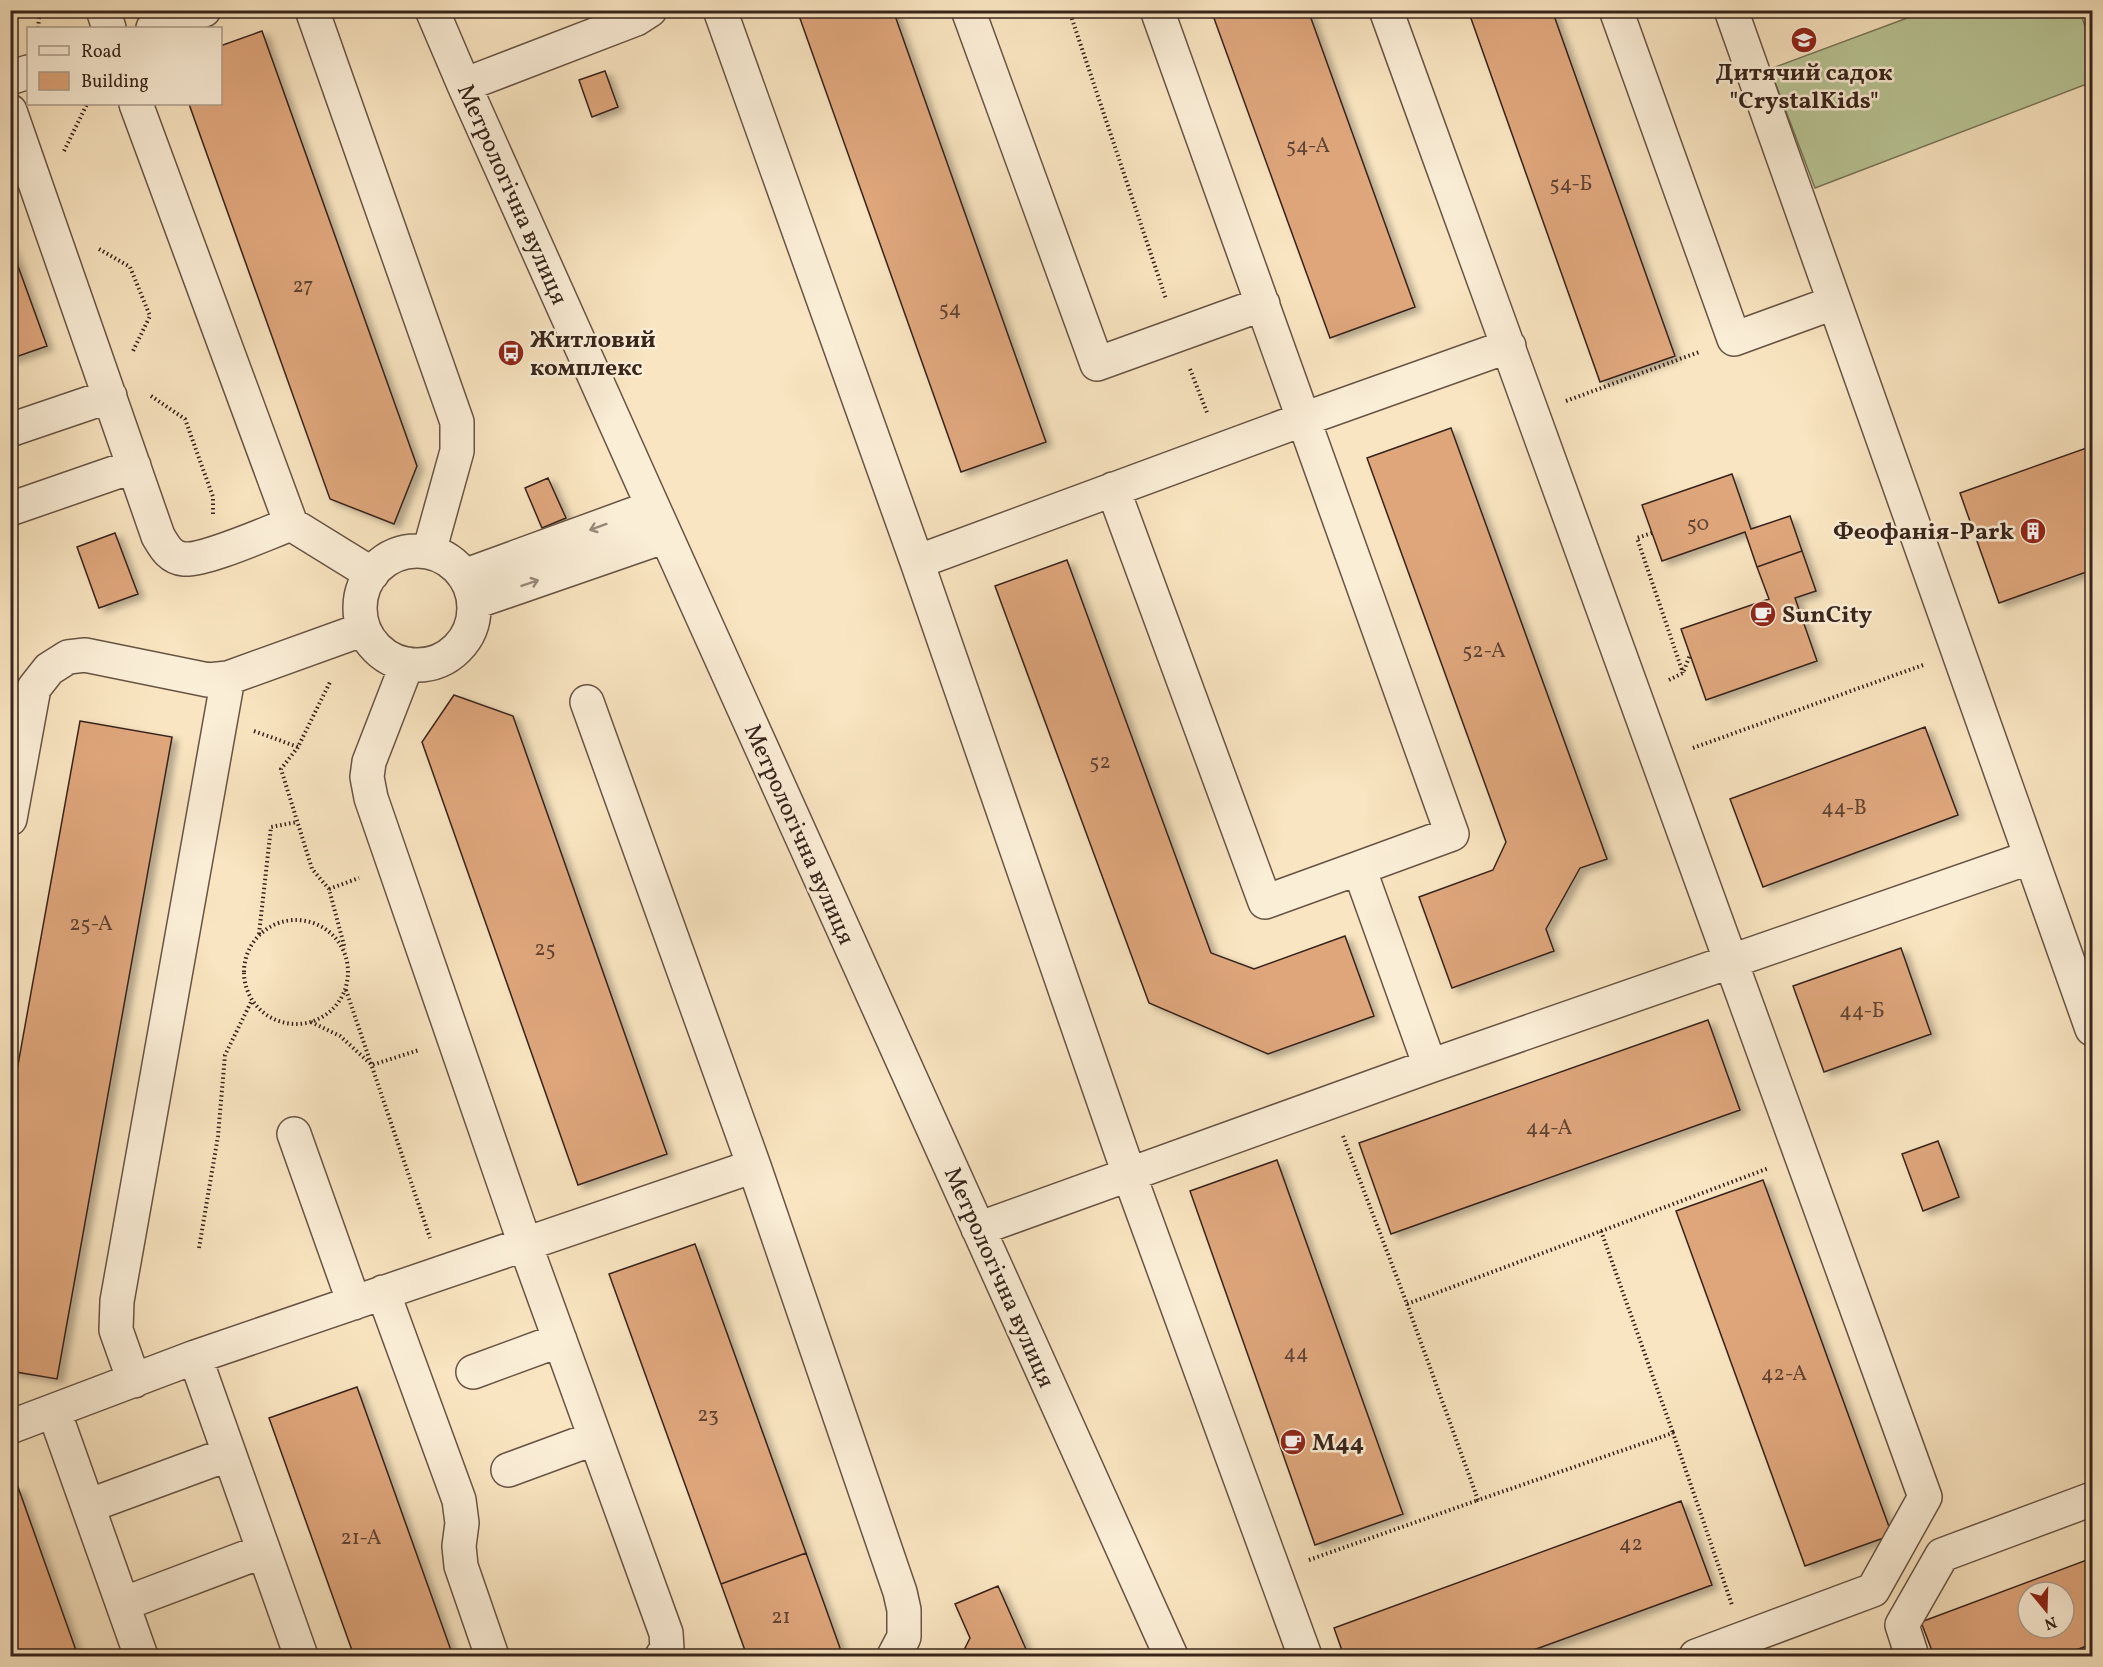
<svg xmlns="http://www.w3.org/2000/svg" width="2103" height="1667" font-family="Vollkorn,serif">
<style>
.grass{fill:#b9c697;stroke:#787559;stroke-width:1.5}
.building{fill:#dfa67b;stroke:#37241b;stroke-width:1.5;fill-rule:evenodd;filter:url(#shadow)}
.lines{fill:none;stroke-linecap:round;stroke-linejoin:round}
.minor-casing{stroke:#685444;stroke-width:36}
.path{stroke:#37241b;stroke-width:4;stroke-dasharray:1.5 3;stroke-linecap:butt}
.minor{stroke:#fbeed7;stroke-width:33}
.oneway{stroke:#998979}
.labels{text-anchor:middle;stroke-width:5;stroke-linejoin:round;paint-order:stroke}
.number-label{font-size:21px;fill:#614433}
.poi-label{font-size:24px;font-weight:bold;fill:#37241b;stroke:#fbeed7;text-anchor:start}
.street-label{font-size:24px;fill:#37241b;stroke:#fbeed7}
</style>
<defs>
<filter id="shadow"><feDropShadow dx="6" dy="4" stdDeviation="3" flood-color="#0004"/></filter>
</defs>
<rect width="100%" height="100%" fill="#f9e5c1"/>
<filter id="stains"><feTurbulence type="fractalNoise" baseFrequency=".00333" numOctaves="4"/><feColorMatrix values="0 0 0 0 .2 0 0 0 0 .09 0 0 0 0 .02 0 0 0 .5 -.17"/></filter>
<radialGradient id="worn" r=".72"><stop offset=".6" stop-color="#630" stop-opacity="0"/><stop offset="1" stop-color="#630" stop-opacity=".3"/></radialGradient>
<!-- grass -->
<path class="grass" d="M1926 11H2080L2092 48V82L1815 188 1770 69Z"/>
<!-- building -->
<path class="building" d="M797 10H893L1046 442 961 472Z
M1211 10H1308L1415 307 1330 338Z
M1468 10H1552L1675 356 1600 382Z
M262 31 417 466 394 524 330 499 189 104H220V46Z
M605 71 618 107 592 117 579 80Z
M10 244 47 346 10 359Z
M1451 428 1607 859 1580 868 1546 929 1554 951 1452 988 1419 897 1493 870 1506 842 1367 458Z
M2092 446V570L1999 603 1960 493Z
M1732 474 1751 529 1790 516 1802 551 1757 567 1745 532 1662 561 1642 505Z
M548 478 566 518 542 528 525 488Z
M115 533 138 594 99 608 77 547Z
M1802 551 1816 591 1795 598 1817 661 1706 700 1681 629 1769 599 1757 567Z
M1067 560 1211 953 1254 969 1345 936 1374 1016 1268 1054 1149 1003 995 586Z
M454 695 513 716 667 1154 578 1185 422 742Z
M80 721 172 737 57 1379 10 1371V1109Z
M1925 727 1958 815 1763 887 1730 799Z
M1901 948 1931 1034 1824 1072 1793 986Z
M1708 1020 1740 1110 1391 1234 1359 1143Z
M1938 1141 1959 1197 1923 1211 1902 1154Z
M1277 1160 1403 1514 1315 1545 1190 1191Z
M1763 1180 1892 1535 1805 1566 1676 1211Z
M695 1244 806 1553 721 1584 609 1274Z
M357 1387 453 1656H354L269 1418Z
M18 1487 78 1656H10V1490Z
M1681 1501 1712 1585 1517 1656H1344L1334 1628Z
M806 1553 840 1648 836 1656H747L721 1584Z
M2092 1558V1644L2060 1656H1934L1921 1622ZM2028 1592H2064V1628H2028Z
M998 1586 1029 1656H961L970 1638 955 1604Z"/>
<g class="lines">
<defs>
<path id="minor" d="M103 10 109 28
M312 10 457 422V451L429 552
M432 10 464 85 653 507 1171 1656
M720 10 917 562 1129 1174 1305 1656
M968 10 1097 364 1263 304
M1157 10 1452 834 1359 868 1430 1066
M1386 10 1925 1497 1873 1590 1696 1656
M1616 10 1734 339 1833 303
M1731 10C1851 350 1971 690 2092 1029
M153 28 204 10
M10 78 28 72
M464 85 636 19 650 10
M136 104 291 524 372 574
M10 111 158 536C164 546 170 558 184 559 205 561 269 532 291 524
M10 430 110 396
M1113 489 1265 902 1359 868
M10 509 134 466
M360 608a57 57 0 1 1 114 0a57 57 0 1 1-114 0Z
M917 562 1304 419 1509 346
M464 576 653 507
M475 602 666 536
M407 664 369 762 367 777 371 798 525 1244 666 1633 667 1649 662 1656
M10 819 34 688 49 669 68 657 85 655 208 680 228 678 364 629
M294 1134 354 1303
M754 1166 900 1592 904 1610V1637L894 1656
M978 1229 1430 1066 2031 857
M383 1292 459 1500 462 1523 459 1546 461 1566 492 1656
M473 1372 560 1340
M134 1381 116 1330 117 1301 228 678
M54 1411 141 1656
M10 1427 195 1357
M508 1470 595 1438
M88 1506 229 1454
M123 1604 263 1551
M301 1656 195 1357 754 1166 587 702
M1912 1656 1902 1625 1942 1555 2092 1499"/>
</defs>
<!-- minor casing -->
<use href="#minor" class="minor-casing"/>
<!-- path -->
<path class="path" d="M1069 10 1166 299
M2091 10 2092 16
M38 28 40 10
M64 151 87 104
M99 249 130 267 150 316 133 351
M2092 259V265
M1190 369 1208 415
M151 396 185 419 213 497V515
M1566 401 1699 352
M1652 533 1637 538 1683 673
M1669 680 1683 673 1690 655
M254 731 298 747 331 680
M298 747 281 769 312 869 329 889 345 949
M1693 748 1923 665
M329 889 359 878
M244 972a52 52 0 1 1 104 0a52 52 0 1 1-104 0Z
M259 934 271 827 297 822
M346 990 430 1238
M311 1022 340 1036 372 1065 419 1050
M1343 1136 1407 1304 1769 1168
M1601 1231 1673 1433
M199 1248 218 1136 225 1055 252 1000
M1407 1304 1478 1500 1673 1433 1732 1605
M1309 1560 1478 1500"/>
<!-- minor -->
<use href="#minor" class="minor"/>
</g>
<!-- one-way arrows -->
<defs><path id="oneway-shaft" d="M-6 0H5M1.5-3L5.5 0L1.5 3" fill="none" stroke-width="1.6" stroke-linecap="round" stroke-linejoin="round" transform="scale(1.5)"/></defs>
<g class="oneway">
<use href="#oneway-shaft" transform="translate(598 527) rotate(160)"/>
<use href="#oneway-shaft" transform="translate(530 583) rotate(-19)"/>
</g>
<!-- icons -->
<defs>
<symbol id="school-disc" viewBox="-11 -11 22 22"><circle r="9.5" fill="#8f2418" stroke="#fbeed7"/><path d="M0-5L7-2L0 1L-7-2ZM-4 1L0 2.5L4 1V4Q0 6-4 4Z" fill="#fff"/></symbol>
<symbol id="bus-disc" viewBox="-11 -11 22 22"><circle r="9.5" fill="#8f2418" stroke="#fbeed7"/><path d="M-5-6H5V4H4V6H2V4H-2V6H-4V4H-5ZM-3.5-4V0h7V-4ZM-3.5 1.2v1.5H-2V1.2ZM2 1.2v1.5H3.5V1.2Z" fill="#fff"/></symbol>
<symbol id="building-disc" viewBox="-11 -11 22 22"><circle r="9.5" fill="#8f2418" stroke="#fbeed7"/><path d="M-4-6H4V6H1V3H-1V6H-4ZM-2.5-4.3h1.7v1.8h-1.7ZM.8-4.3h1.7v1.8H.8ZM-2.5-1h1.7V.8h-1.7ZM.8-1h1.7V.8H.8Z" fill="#fff"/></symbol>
<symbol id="cafe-disc" viewBox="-11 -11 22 22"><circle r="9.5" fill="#8f2418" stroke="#fbeed7"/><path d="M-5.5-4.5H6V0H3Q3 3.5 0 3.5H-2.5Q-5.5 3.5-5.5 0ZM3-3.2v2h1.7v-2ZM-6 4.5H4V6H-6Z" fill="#fff"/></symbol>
</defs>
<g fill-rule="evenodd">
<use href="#school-disc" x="1789" y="25" width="30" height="30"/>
<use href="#bus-disc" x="496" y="338" width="30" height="30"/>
<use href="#building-disc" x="2018" y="516" width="30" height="30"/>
<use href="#cafe-disc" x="1748" y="599" width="30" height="30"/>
<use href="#cafe-disc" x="1278" y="1427" width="30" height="30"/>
</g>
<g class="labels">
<!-- number labels -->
<g class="number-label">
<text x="1308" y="152">54-А</text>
<text x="1571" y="190">54-Б</text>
<text x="303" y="292">27</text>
<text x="950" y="315">54</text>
<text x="1698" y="530">50</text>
<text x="1484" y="657">52-А</text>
<text x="1100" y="768">52</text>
<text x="1844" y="814">44-В</text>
<text x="91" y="930">25-А</text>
<text x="545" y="955">25</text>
<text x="1862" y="1017">44-Б</text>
<text x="1549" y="1134">44-А</text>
<text x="1296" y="1359">44</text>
<text x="1784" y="1380">42-А</text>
<text x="708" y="1421">23</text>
<text x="361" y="1544">21-А</text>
<text x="1631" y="1550">42</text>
<text x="781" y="1623">21</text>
</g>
<!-- poi labels -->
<g class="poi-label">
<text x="1804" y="80" text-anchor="middle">Дитячий садок<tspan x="1804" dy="28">"CrystalKids"</tspan></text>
<text x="530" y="347">Житловий<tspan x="530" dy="28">комплекс</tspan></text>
<text x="2014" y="539" text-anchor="end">Феофанія-Park</text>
<text x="1782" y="622">SunCity</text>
<text x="1312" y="1450">M44</text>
</g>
<!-- street labels -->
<g class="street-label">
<text transform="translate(513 194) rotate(66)" y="8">Метрологічна вулиця</text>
<text transform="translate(800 834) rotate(66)" y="8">Метрологічна вулиця</text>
<text transform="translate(1000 1277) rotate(66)" y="8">Метрологічна вулиця</text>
</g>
</g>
<!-- margin -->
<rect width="2103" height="1667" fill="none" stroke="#f9e5c1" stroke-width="36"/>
<rect x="12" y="12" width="2079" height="1643" fill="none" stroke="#37241b" stroke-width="3"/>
<rect x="18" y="18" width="2067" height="1631" fill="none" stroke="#37241b" stroke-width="1.5"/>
<!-- legend -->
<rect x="27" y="27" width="195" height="78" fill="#fbeed7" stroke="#ad9d8c" stroke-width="1.5"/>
<rect x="39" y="46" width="30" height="9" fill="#fbeed7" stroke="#ad9d8c" stroke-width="1.5"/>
<text x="81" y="57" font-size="18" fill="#37241b">Road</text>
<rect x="39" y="72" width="30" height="18" fill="#dfa67b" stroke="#ad9d8c" stroke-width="1.5"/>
<text x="81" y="87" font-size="18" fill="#37241b">Building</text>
<!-- north arrow -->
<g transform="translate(2046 1610) rotate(161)"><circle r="28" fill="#fbeed7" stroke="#ad9d8c" stroke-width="1.5"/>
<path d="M0-4.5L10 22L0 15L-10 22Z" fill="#8f2418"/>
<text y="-9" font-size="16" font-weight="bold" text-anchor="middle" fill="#37241b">N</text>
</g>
<rect width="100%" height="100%" filter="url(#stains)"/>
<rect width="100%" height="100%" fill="url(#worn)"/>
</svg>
